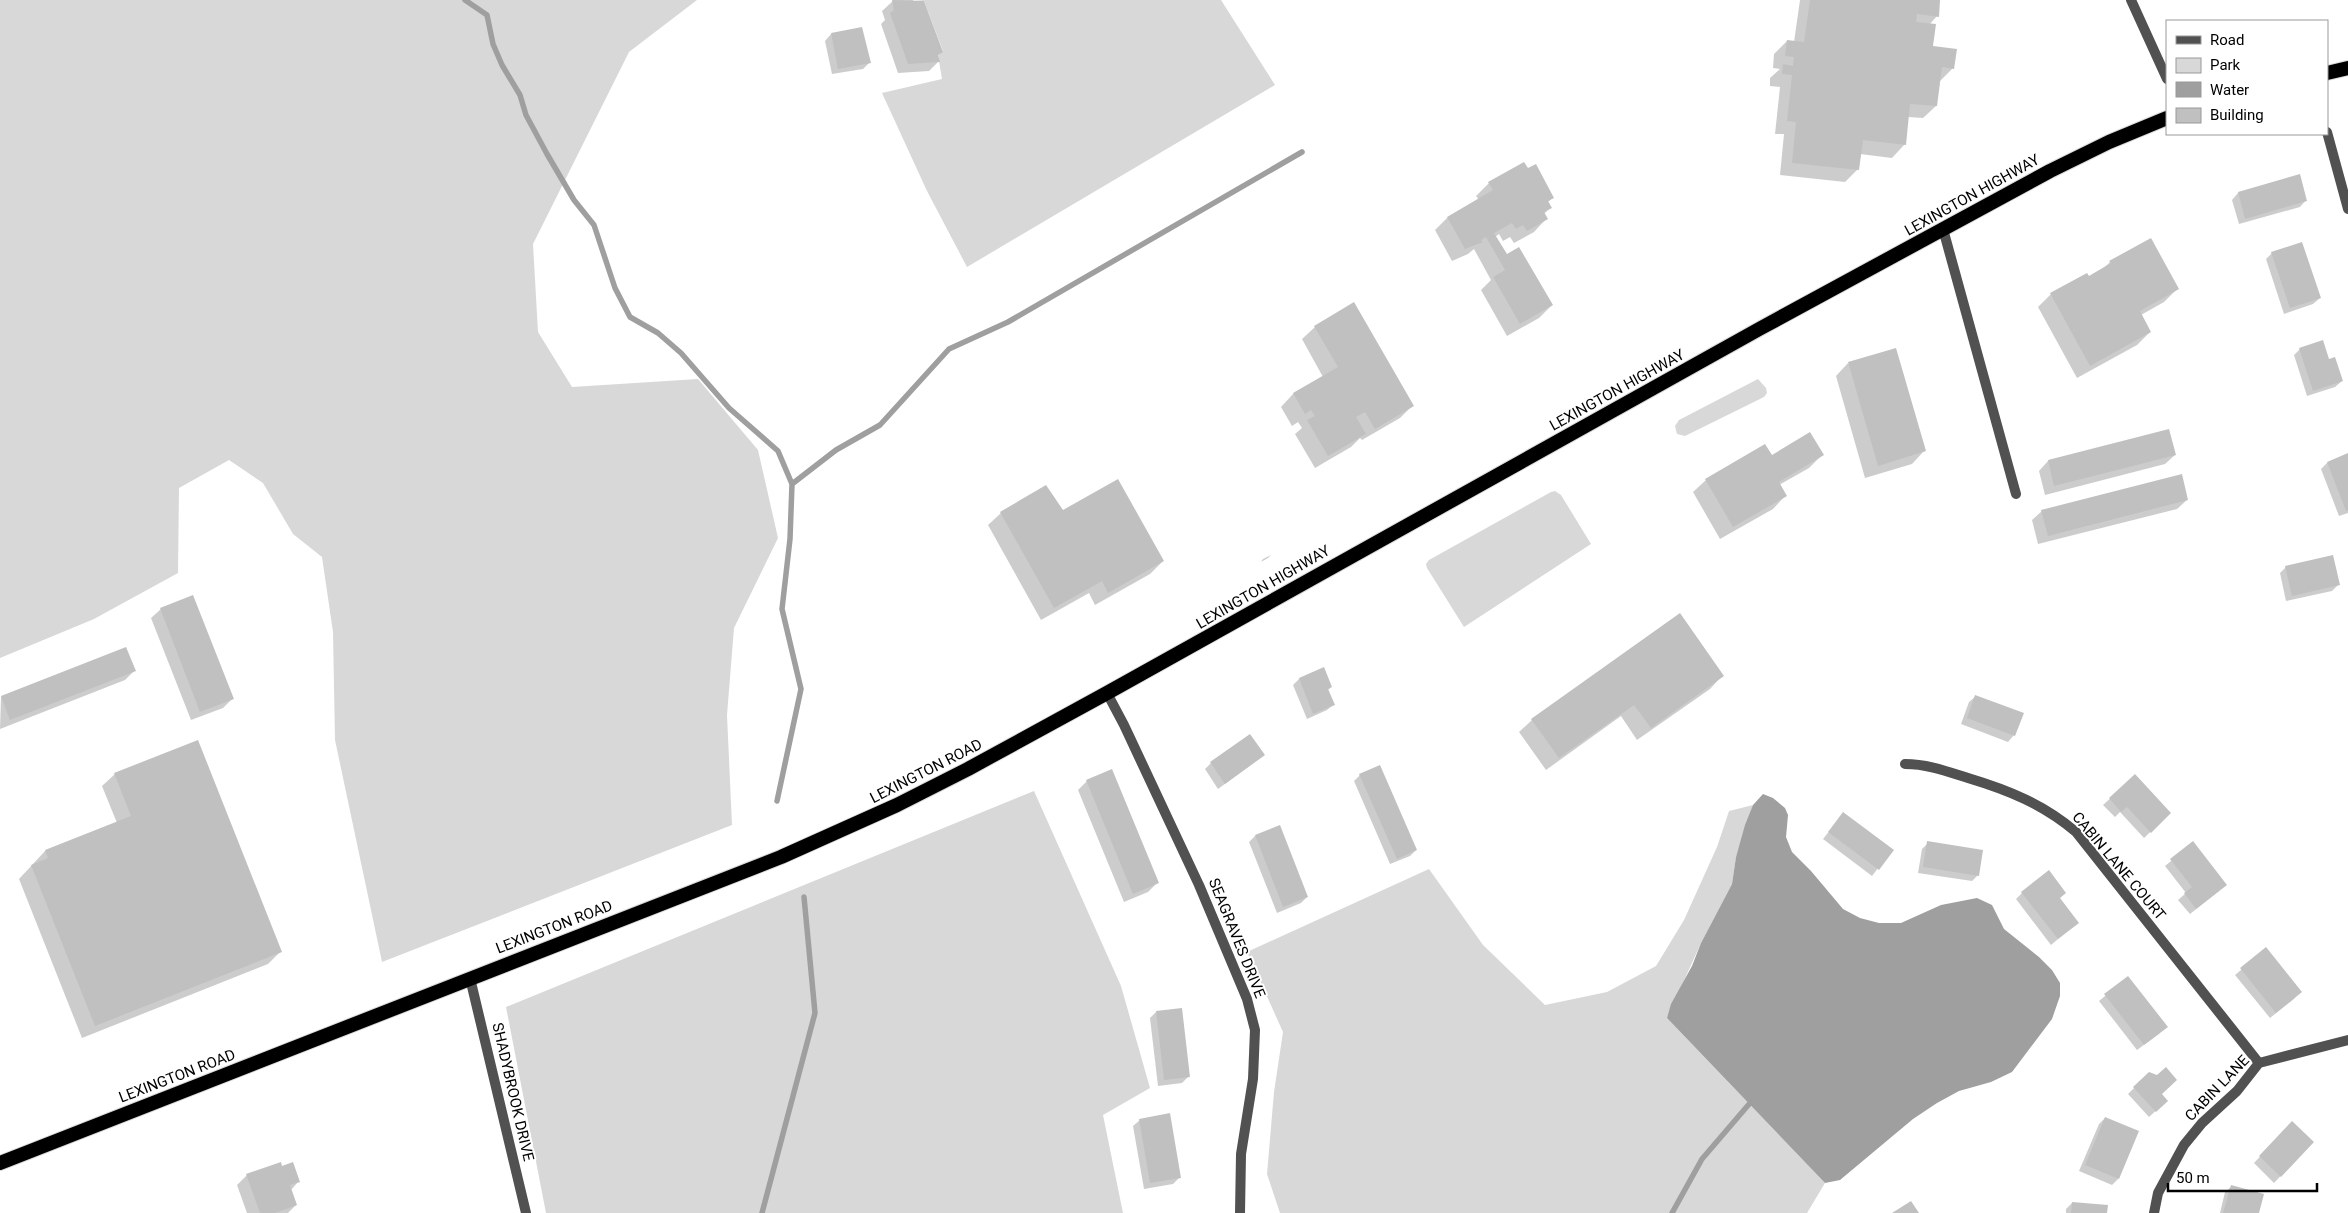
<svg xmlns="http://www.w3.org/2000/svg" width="2348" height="1213" font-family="Roboto,sans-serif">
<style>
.green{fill:#d8d8d8}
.water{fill:#9f9f9f}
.shadow{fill:#0003}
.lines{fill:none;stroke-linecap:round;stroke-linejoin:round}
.stream{stroke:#9f9f9f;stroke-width:5.5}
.building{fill:#c0c0c0}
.trunk-casing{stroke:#dbdbdb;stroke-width:16}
.minor{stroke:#515151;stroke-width:10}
.trunk{stroke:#000;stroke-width:14}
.labels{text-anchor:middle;stroke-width:4;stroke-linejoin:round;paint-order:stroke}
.street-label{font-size:15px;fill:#000;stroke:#fff}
</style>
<rect width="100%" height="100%" fill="#fff"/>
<!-- green -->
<path class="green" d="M0 0H697L629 52 533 244 538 332 572 387 698 379 758 450 778 538 734 628 727 715 732 825 382 962 335 740 333 632 322 557 293 534 263 483 229 460 179 488 178 573 94 619 0 658Z
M914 0H1221L1275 85 967 267 927 191 882 93 942 79 938 55 943 51 924 1Z
M1758 379 1766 388 1767 393 1764 397 1685 436 1677 434 1675 426 1679 420Z
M1555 491 1561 495 1591 544 1464 627 1427 568 1426 564 1429 560 1551 492Z
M1034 791 1121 986 1150 1088 1103 1115 1123 1213H546L506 1007Z
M1753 805 1736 857 1732 884 1701 943 1667 1018 1825 1183 1807 1213H1280L1267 1174 1274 1092 1283 1032 1247 952 1429 869 1483 945 1545 1005 1607 992 1656 966 1684 920 1717 847 1729 811Z"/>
<!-- water -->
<path class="water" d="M1763 794 1773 798 1785 808 1788 815 1786 837 1792 852 1811 871 1843 909 1860 918 1879 923H1901L1941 905 1977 898 1992 905 2004 929 2039 957 2052 970 2060 983V996L2052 1019 2012 1072 1991 1082 1959 1091 1937 1103 1913 1119 1840 1180 1825 1183 1667 1018 1671 1004 1692 966 1701 943 1732 884 1736 857 1745 825 1753 805Z"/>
<!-- shadow -->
<path class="shadow" d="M894 0H913L938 62 929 71 898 73 881 24 885 20 882 11Z
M1800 0H1939L1937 16 1929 25 1931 47 1953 68 1940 81 1936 106 1923 118 1908 117 1904 145 1892 158 1860 154 1858 169 1845 182 1780 175 1784 134H1775L1780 87 1770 86V78L1780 69 1773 68 1774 54 1787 41 1794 42Z
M831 34 870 62 863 69 832 74 825 41Z
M1489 183 1553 197 1547 203 1550 208 1544 214 1546 219 1534 232 1514 243 1510 237 1503 241 1499 234 1495 237 1506 256 1552 305 1539 318 1507 336 1481 290 1491 280 1474 249 1468 254 1452 261 1435 230 1447 218 1479 200 1476 196Z
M2238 193 2306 200 2300 207 2239 224 2232 200Z
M2150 240 2177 289 2164 302 2141 315 2150 332 2137 345 2077 378 2038 307 2051 294 2087 275 2088 277 2103 269 2110 262Z
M2272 253 2320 298 2313 304 2284 314 2266 259Z
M1315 327 1412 406 1400 418 1362 440 1360 438 1351 447 1315 468 1295 434 1302 428 1298 422 1292 426 1281 407 1293 394 1323 377 1302 339Z
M2300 349 2342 381 2335 387 2307 396 2294 355Z
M1848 363 1924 451 1912 464 1865 478 1836 376Z
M1822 455 1809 468 1779 485 1785 496 1773 509 1720 539 1693 492 1706 480 1771 457Z
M2175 455 2165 464 2045 495 2039 471 2048 461Z
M2348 455V513L2339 516 2321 469 2327 463Z
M2187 500 2177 509 2038 544 2032 520 2042 511Z
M1062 512 1163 561 1150 574 1095 605 1089 593 1041 620 988 525 1001 513Z
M1271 555 1268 558 1261 562 1263 559Z
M2286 567 2338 585 2332 591 2286 601 2280 573Z
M161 609 232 699 223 708 191 720 151 618Z
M126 648 134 671 125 680 0 729 1 697Z
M1323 669 1331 687 1328 690 1334 704 1327 710 1307 719 1293 685 1299 679Z
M1722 676 1710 689 1637 740 1621 716 1546 770 1519 732 1532 720Z
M1976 696 2014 735 2008 742 1961 724 1969 702Z
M1264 755 1218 789 1205 769 1211 763Z
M115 774 280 952 268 964 82 1038 19 879 45 851 117 823 102 786Z
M1360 775 1416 850 1410 856 1390 864 1354 781Z
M2135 776 2170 813 2144 838 2120 812 2115 817 2103 805Z
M1087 781 1157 883 1148 892 1124 902 1078 790Z
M1843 814 1892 850 1872 876 1823 839Z
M1280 827 1307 897 1301 903 1277 913 1249 842 1255 836Z
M1928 843 1978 875 1972 881 1918 873 1922 849Z
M2193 843 2219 891 2190 914 2178 900 2186 893 2165 866Z
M2022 893 2059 898 2077 923 2051 945 2016 899Z
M2266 949 2295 998 2270 1018 2235 975Z
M2128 977 2160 1033 2137 1050 2099 1001Z
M1156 1012 1188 1077 1182 1083 1158 1086 1150 1018Z
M2134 1088 2161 1094 2160 1107 2149 1117 2128 1094Z
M2105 1118 2118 1179 2112 1185 2079 1171 2099 1124Z
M1140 1120 1179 1178 1173 1184 1144 1189 1133 1126Z
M2286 1129 2313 1142 2274 1183 2254 1163Z
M281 1167 298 1182 291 1190 296 1205 288 1213H247L237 1185 247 1175Z
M2232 1186 2258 1213H2220L2225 1192Z
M2072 1203 2106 1213H2066V1209Z"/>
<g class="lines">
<!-- stream -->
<path class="stream" d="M465 0 487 15 493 44 502 65 520 95 526 115 547 154 574 200 594 225 615 288 630 317 658 333 681 353 729 408 778 451 792 484
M777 801 801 689 782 609 790 539 792 484 836 450 880 425 949 349 1008 322 1302 152
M762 1213 815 1013 804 897
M1672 1213 1702 1159 1750 1103"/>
</g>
<!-- building -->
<path class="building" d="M892 0 924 1 943 52 938 55 940 62 908 64 890 13 894 10Z
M1810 0H1940L1939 17 1917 14 1916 22 1936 24 1933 46 1957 49 1954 69 1942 67 1937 106 1910 104 1906 145 1863 140 1859 170 1792 163 1796 122 1787 121 1792 75 1782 74 1783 64 1793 66 1794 57 1785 56 1787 40 1804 42Z
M862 27 871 63 838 69 831 33Z
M1524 162 1528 168 1536 164 1554 198 1548 201 1552 208 1544 212 1548 219 1527 231 1523 225 1516 229 1512 223 1494 233 1507 254 1519 247 1553 305 1520 324 1493 277 1505 270 1486 237 1481 240 1483 242 1465 249 1447 217 1493 190 1488 182Z
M2300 174 2307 201 2245 219 2238 192Z
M2151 238 2179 289 2140 311 2151 332 2090 366 2050 293 2087 273 2089 276 2111 263 2109 261Z
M2302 242 2321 298 2290 308 2271 252Z
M1354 302 1414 406 1375 429 1365 412 1356 417 1366 434 1328 456 1307 420 1315 416 1311 410 1305 414 1293 393 1338 367 1314 326Z
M2323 340 2329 359 2335 357 2343 381 2313 391 2299 348Z
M1896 348 1926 451 1878 466 1848 362Z
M2169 429 2176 455 2054 486 2048 460Z
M1810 432 1824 455 1779 482 1787 496 1733 527 1705 479 1765 444 1772 455Z
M2348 453V510L2346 511 2327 462Z
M2182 474 2188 500 2048 536 2041 510Z
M1118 479 1164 561 1108 593 1102 581 1054 608 1000 512 1046 485 1063 510Z
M2333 555 2340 585 2292 596 2285 566Z
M193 595 234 699 200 712 160 608Z
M1680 613 1724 676 1651 728 1634 705 1559 758 1531 719Z
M126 647 136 671 10 720 1 696Z
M1324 667 1332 687 1328 689 1335 705 1313 714 1299 678Z
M1975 695 2024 713 2015 736 1967 718Z
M1250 734 1265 755 1225 784 1210 762Z
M198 740 282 952 95 1026 31 865 48 858 45 850 131 816 114 773Z
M1380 765 1417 850 1397 859 1359 774Z
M1112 769 1159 883 1133 894 1086 780Z
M2135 774 2171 813 2151 833 2127 807 2121 812 2109 798Z
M1843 812 1894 850 1879 870 1828 832Z
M1280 825 1308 897 1283 907 1255 835Z
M1927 841 1983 850 1979 876 1923 867Z
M2193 841 2227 885 2196 909 2184 893 2192 887 2170 859Z
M2049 870 2066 893 2060 898 2079 923 2058 939 2021 892Z
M2266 947 2302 992 2276 1013 2240 968Z
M2128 976 2168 1027 2144 1045 2104 994Z
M1182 1008 1190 1077 1164 1080 1156 1011Z
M2166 1067 2177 1080 2162 1094 2168 1101 2156 1112 2133 1087 2149 1072 2157 1075Z
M1170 1113 1181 1178 1150 1183 1139 1119Z
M2105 1117 2139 1131 2119 1179 2085 1165Z
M2292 1121 2314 1142 2281 1177 2259 1156Z
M281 1162 282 1166 293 1162 300 1182 290 1185 297 1205 275 1213H260L246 1174Z
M2231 1185 2264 1194 2259 1213H2223Z
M1911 1201 1919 1213H1892Z
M2072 1202 2108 1205 2107 1213H2071Z"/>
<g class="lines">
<defs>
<path id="trunk" d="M2327 73 2348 68
M0 1163 781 857 897 805 968 769 1107 693 1761 328 2050 171 2109 142 2167 118"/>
</defs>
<!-- trunk casing -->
<use href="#trunk" class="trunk-casing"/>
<!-- minor -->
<path class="minor" d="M2131 0 2167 79
M2327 132 2348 209
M1943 229 2016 494
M1107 693 1124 725 1199 885 1247 999 1255 1030 1253 1079 1241 1154 1240 1213
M1905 764C1927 764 1946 771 1968 778 2008 790 2043 804 2076 832L2259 1063
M470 978 526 1213
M2154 1213 2158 1193 2184 1145 2202 1123 2237 1091 2259 1063 2348 1040"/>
<!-- trunk -->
<use href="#trunk" class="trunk"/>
</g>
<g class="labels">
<!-- street labels -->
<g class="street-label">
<text transform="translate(1972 195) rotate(-29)" y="5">LEXINGTON HIGHWAY</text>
<text transform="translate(1617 390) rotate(-29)" y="5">LEXINGTON HIGHWAY</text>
<text transform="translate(1263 587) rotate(-30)" y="5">LEXINGTON HIGHWAY</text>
<text transform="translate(926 771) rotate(-27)" y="5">LEXINGTON ROAD</text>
<text transform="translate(2119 866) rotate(50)" y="5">CABIN LANE COURT</text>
<text transform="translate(554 927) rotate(-21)" y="5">LEXINGTON ROAD</text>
<text transform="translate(1237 938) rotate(68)" y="5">SEAGRAVES DRIVE</text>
<text transform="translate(177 1076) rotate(-21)" y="5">LEXINGTON ROAD</text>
<text transform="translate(2217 1088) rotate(-46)" y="5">CABIN LANE</text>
<text transform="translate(513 1092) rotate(77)" y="5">SHADYBROOK DRIVE</text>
</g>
</g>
<!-- legend -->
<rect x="2166" y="20" width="162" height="115" fill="#ffffff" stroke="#999999"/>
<rect x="2176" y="36" width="25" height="8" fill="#515151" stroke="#999999"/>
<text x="2210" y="45" font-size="15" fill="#000000">Road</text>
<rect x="2176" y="58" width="25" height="15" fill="#d8d8d8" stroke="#999999"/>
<text x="2210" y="70" font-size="15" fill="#000000">Park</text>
<rect x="2176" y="82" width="25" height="15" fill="#9f9f9f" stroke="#999999"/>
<text x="2210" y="95" font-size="15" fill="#000000">Water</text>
<rect x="2176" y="108" width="25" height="15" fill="#c0c0c0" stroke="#999999"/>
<text x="2210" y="120" font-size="15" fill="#000000">Building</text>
<!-- scale -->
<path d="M2168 1183v8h149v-8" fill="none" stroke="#000000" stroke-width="2.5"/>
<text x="2176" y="1183" font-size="15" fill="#000000" stroke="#ffffff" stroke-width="4" paint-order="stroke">50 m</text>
</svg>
